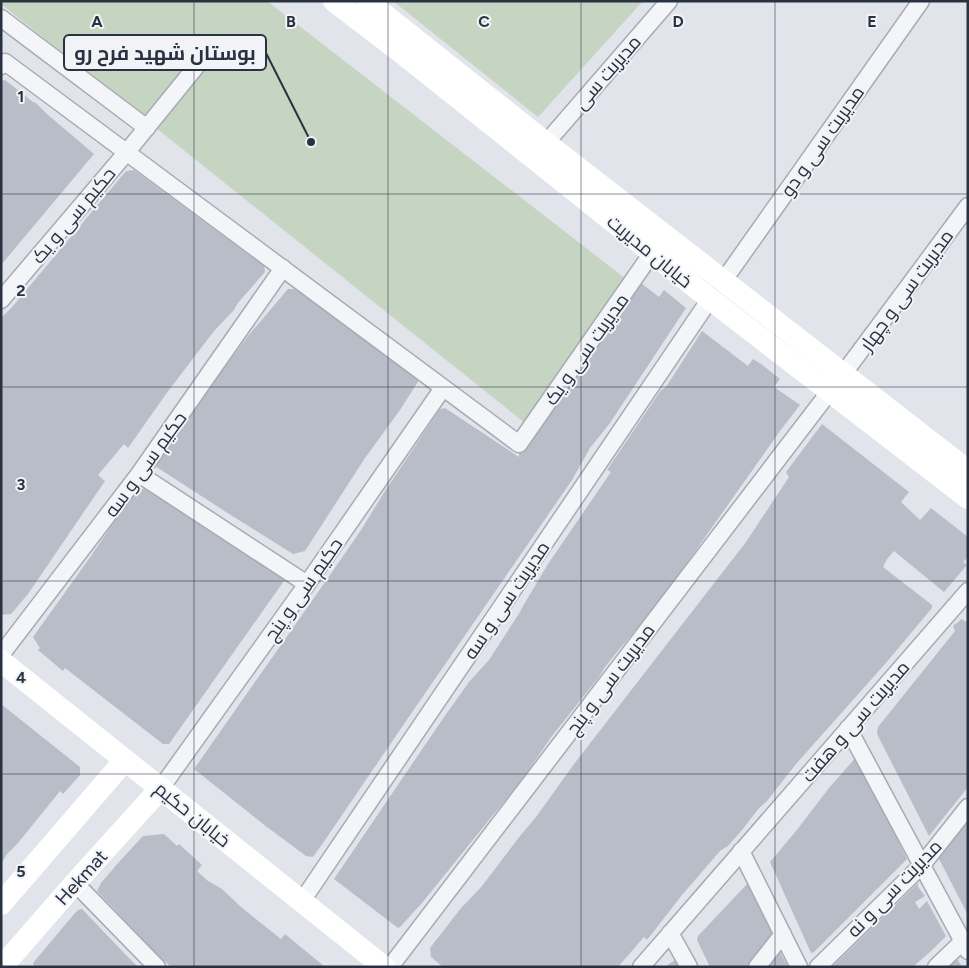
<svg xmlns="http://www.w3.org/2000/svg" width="969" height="968" font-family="Figtree,Cairo,sans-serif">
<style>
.green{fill:#c6d4c2}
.building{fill:#b8bdc7}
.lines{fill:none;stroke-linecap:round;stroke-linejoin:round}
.street-casing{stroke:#a6abb4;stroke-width:19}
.street{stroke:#f4f5f8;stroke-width:16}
.secondary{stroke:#fff;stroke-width:22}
.grid{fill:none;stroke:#293241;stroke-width:1;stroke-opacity:0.55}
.labels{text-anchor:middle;stroke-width:4;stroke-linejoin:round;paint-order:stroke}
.street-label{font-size:19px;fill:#293241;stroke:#f1f3f7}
.grid-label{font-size:16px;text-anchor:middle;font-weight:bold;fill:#293241;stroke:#f1f3f7;stroke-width:4;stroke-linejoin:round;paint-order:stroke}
.leader{fill:none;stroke:#293241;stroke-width:2}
.callout-dot{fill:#293241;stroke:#f1f3f7;stroke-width:2}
.callout{fill:#f1f3f7;stroke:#293241;stroke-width:2}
.callout-label{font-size:20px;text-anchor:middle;font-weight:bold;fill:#293241}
</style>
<rect width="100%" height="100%" fill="#e1e4ea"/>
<!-- green -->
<path class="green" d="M1 1H267L626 279 525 423 1 4Z
M393 1H643L538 117Z"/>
<!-- building -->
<path class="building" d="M5 80 33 102 36 103 47 114 94 154 1 265V81Z
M134 170 264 266 265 272 237 304 234 310 214 331 166 394 128 448 124 444 98 475 105 481 28 594 11 614 1 615V318L13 306 126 171Z
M637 280 659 297 664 290 686 308 610 423 590 448 572 480 417 705 325 840 313 857 306 856 267 827 194 769 330 575 361 530 385 491 440 409 445 408 519 457V453L540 426Z
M288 289H294L303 294 354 331 419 380 400 410 365 458 305 551 293 554 226 512 155 466V461L248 336Z
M702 331 748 366 753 359 761 364 780 379 774 387 800 405 780 431 677 577 641 624 616 653 605 667 599 677 552 736 519 784 493 815 422 903 400 927 398 928 334 879 442 720 469 682 489 660 520 612 523 606 548 564 611 472 607 470 661 390 666 387Z
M822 424 909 492 901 502 920 520 931 508 968 537V557L963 562 967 565 944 592 894 551 887 559 883 567 932 605V608L885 664 796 764 767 801 759 808 742 830 728 846 720 851 682 895 647 940 644 937 618 967H443L431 957 430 948 461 908 469 900 482 886 520 836 536 817 574 764 746 542 789 477 786 472Z
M137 488 148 489 286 578 169 744H163L65 668 63 671 38 650 40 648 33 637 91 556Z
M968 617V787L929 836 877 734 878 727 955 631 953 626 962 619 966 622Z
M1 704 80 767V775L63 794 60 791 18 843 7 854 1 864Z
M857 756 907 859 814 952 811 953 770 862 796 831 829 788Z
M968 821V915L938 857Z
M164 834 177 846 179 844 202 865 197 871 208 881 222 889 241 907 281 939 285 934 325 967H171L151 948 97 891 101 883 119 862 143 836Z
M748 883 773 935 747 967H710L697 940 698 936Z
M918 883V887L925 896 915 902 919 909 927 901 946 936 932 950 913 967H832Z
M82 909 125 954 138 967H34L33 963 75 913 78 910Z
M778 948 788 967H763Z
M952 950 962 967H935Z
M680 957 684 967H666L669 964Z"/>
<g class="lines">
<defs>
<path id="street" d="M1 18 147 128
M1 66 5 62 519 444 652 253
M546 143 669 1
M724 280 921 1
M1 300 126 153 212 47
M844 373 968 206
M139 474 307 584
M1 655 139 474 283 268
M848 728 968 951
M161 788 307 584 443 388
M741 851 799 967
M75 883 157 967
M302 901 710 299
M670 933 689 967
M390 967 830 391
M641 967 968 591
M757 967 783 934
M818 967 922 865 968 807
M936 967 962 942"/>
</defs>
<!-- street casing -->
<use href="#street" class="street-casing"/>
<!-- street -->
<use href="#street" class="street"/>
<!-- secondary -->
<path class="secondary" d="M334 1 402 53 710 299 968 498
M367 1 546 143 968 471
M1 661 384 967
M1 904 125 760
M2 967 75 883 161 788"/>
</g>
<!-- grid -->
<path class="grid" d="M194 1V967M388 1V967M581 1V967M775 1V967M1 194H968M1 387H968M1 581H968M1 774H968"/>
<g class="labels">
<!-- street labels -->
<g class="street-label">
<text transform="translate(607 72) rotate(-49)" y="7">مدیریت سی</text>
<text transform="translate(822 141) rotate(-55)" y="7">مدیریت سی و دو</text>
<text transform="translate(73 215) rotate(-50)" y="7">حکیم سی و یک</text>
<text transform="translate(650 251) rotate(39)" y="7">خیابان مدیریت</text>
<text transform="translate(906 290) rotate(-54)" y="7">مدیریت سی و چهار</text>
<text transform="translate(586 349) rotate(-55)" y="7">مدیریت سی و یک</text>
<text transform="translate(145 464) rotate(-54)" y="7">حکیم سی و سه</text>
<text transform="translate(303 589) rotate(-55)" y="7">حکیم سی و پنج</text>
<text transform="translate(506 600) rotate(-56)" y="7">مدیریت سی و سه</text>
<text transform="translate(610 679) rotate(-53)" y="7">مدیریت سی و پنج</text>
<text transform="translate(855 721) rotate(-49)" y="7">مدیریت سی و هفت</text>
<text transform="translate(193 814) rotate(39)" y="7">خیابان حکیم</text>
<text transform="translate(81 877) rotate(-48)" y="7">Hekmat</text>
<text transform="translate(894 888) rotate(-46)" y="7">مدیریت سی و نه</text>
</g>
</g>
<g class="grid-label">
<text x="97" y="27">A</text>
<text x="291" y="27">B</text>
<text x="484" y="27">C</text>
<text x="678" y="27">D</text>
<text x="872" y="27">E</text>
<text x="21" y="102">1</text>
<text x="21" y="296">2</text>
<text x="21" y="490">3</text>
<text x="21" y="683">4</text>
<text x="21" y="877">5</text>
</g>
<!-- callouts -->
<path class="leader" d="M311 142L266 53"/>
<circle class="callout-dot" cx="311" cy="142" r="5"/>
<rect class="callout" x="64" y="35" width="202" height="35" rx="5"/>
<g class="callout-label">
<text x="165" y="60">بوستان شهید فرح رو</text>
</g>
<!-- border -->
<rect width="969" height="968" fill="none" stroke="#293241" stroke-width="5"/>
</svg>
